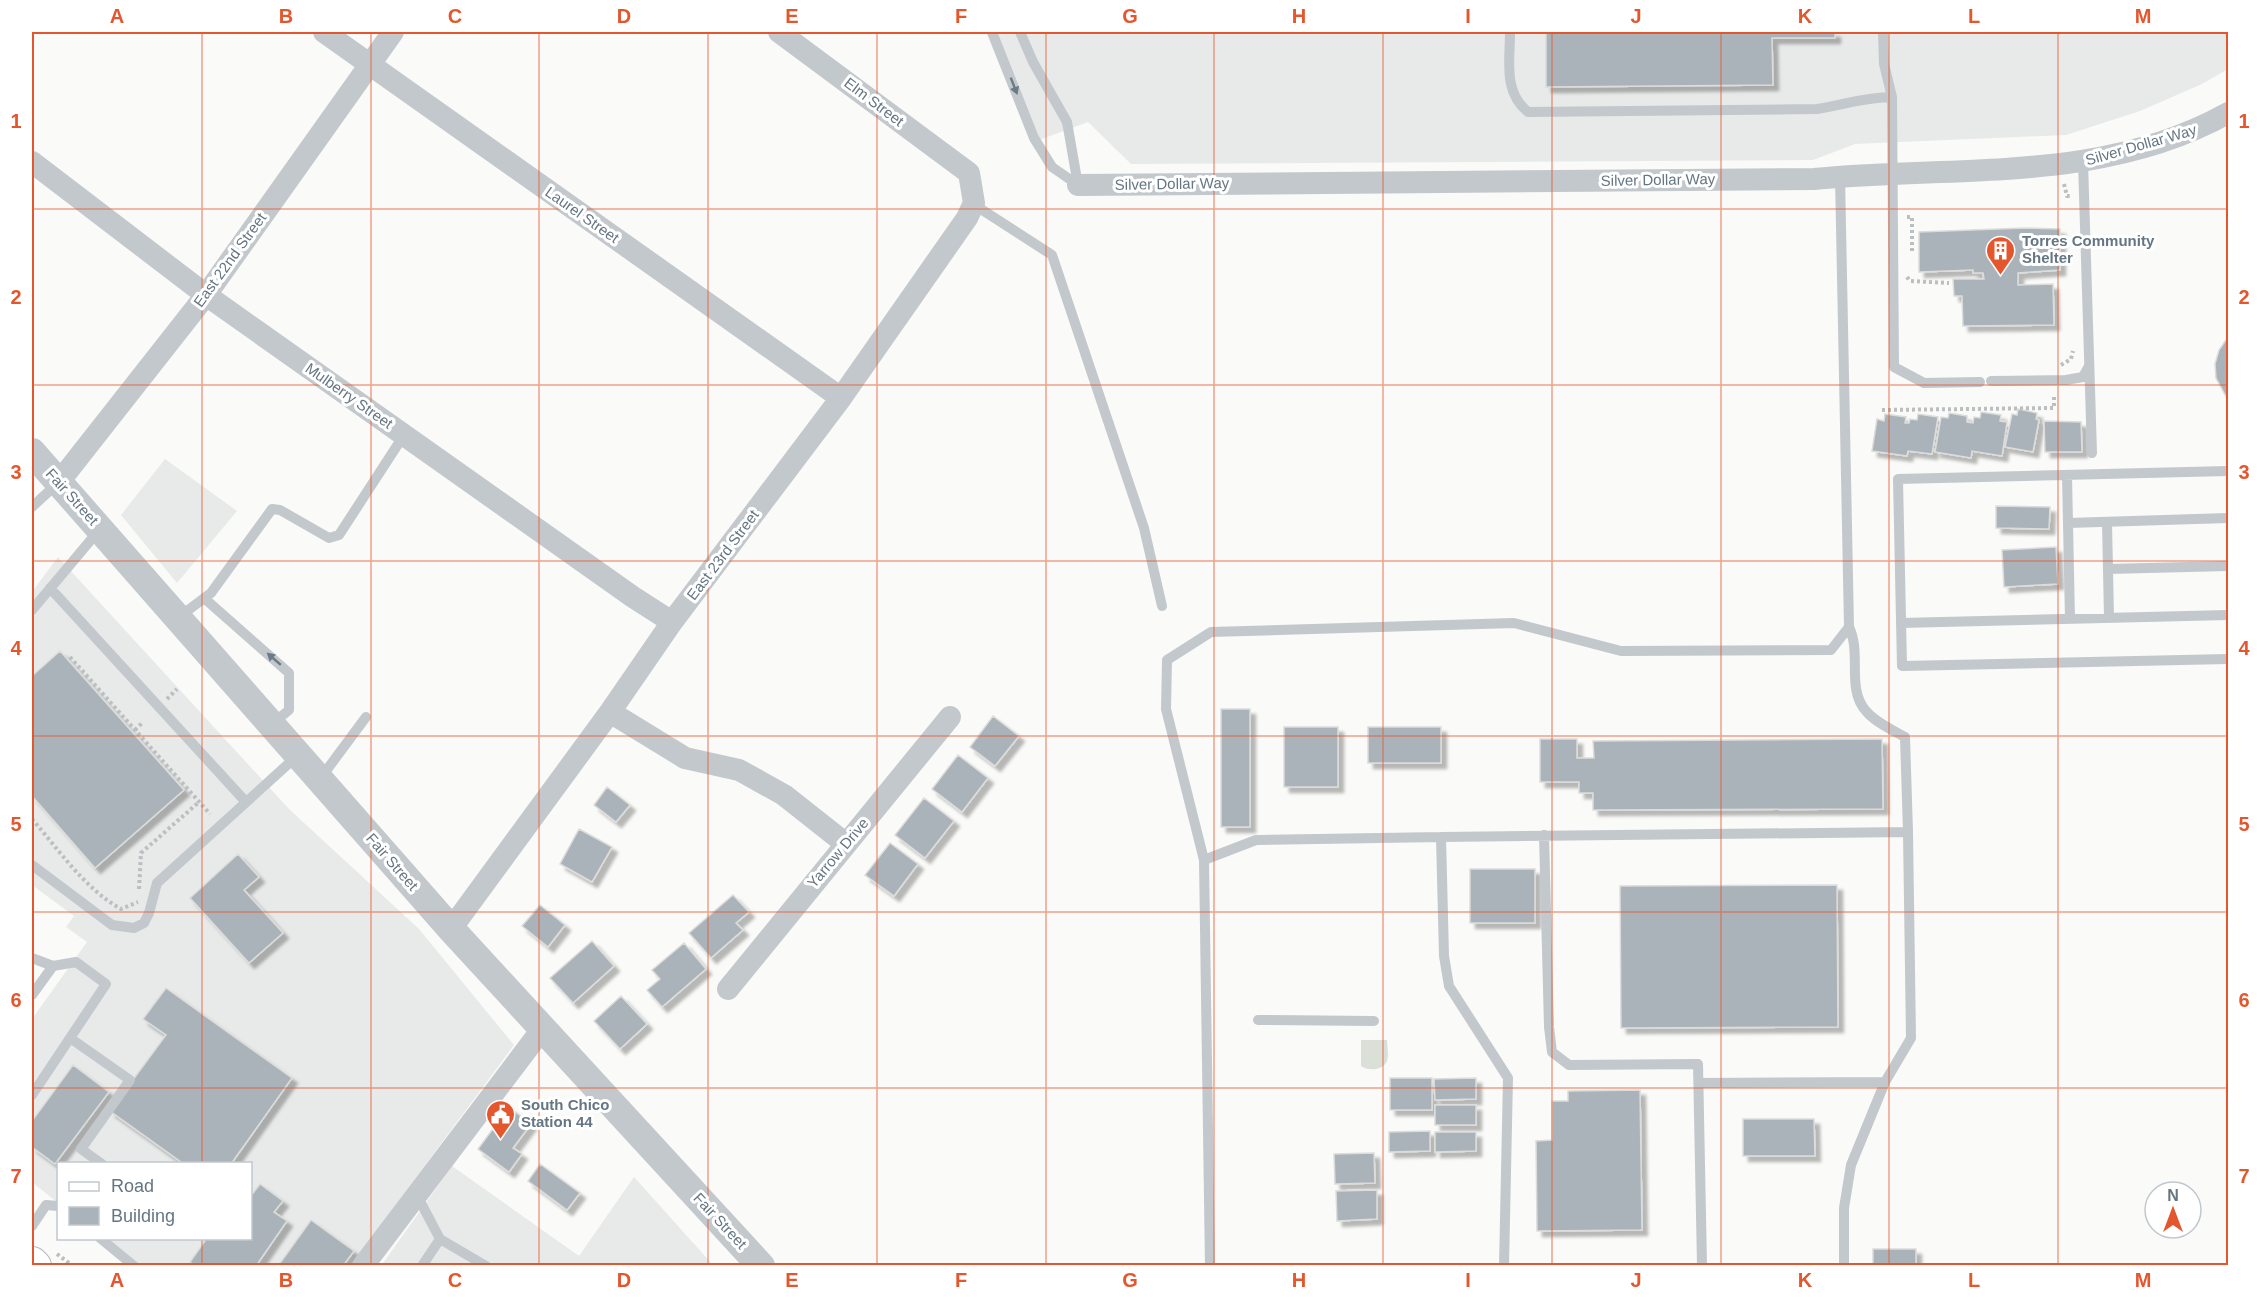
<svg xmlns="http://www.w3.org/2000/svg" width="2260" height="1297" font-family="Helvetica,sans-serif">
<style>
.built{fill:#e8e9e9}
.green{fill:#dadfd7}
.building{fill:#aab3b9;stroke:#dcdcda;stroke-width:1.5;filter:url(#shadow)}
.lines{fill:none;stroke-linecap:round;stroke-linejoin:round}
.secondary-casing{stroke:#b3babf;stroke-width:34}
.path{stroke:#bbbfc2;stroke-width:4;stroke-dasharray:3 3;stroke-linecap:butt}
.service{stroke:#c3c8cc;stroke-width:10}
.minor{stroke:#c3c8cc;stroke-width:22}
.tertiary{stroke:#c3c8cc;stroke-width:28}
.secondary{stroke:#fff;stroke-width:32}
.oneway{fill:#6a7a87}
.grid{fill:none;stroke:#e4572e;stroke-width:1.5;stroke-opacity:0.55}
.labels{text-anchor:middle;stroke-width:6;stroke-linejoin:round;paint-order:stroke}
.street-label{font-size:15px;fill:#657683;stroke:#fff}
.poi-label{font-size:15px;font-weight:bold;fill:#657683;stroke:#fff;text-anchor:start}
.neatline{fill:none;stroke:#e4572e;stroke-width:2}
.grid-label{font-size:20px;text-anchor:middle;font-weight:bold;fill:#e4572e}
</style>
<defs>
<filter id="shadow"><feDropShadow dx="5.5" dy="5.5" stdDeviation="1.5" flood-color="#0004"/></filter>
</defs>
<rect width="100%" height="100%" fill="#fafaf8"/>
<!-- built -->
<path class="built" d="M986 32H2228V69L2202 84 2140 111 2066 135 1855 144 1813 160 1131 164 1088 122 1031 143Z
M165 459 237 511 177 583 121 515Z
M58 557 289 809 419 929 514 1045 351 1265H139L104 1239 250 1238V1164H58V1203L32 1182V1019L87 942 66 927 74 916 32 885V592Z
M452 1166 579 1256 634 1177 713 1265 381 1266Z"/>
<!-- green -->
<path class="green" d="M1361 1040H1387C1387 1046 1389 1055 1387 1061 1383 1071 1368 1071 1361 1066Z"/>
<!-- building -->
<path class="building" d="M1546 32H1835V38H1772L1773 85 1546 87Z
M2025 228 2060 229V270L2018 273V285L2053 284 2054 325 1963 326 1962 296H1954L1953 279H1984L1983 273H1973V270L1919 272V232Z
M2228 337V400L2216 378 2215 364 2219 350Z
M2018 409 2037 413 2036 419 2039 420 2033 452 2005 447 2012 414 2017 415Z
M1981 412 2001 415 2000 421 2007 422 2002 456 1972 451 1971 458 1935 452 1941 417 1948 418 1949 413 1967 416V422L1973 423 1974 417 1980 418Z
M1885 414 1906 417 1905 423H1909L1910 419 1917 420 1918 414 1938 417 1932 454 1908 451 1907 456 1872 451 1877 419 1884 421Z
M2044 421 2081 422 2082 452H2045Z
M1996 506 2050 507 2049 529 1996 528Z
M2056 547 2058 584 2004 587 2002 550Z
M60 651 184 790 95 868 32 796V676Z
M1221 709H1250V827H1221Z
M993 716 1019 736 995 766 970 747Z
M1284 727H1338V787H1284Z
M1368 727H1441V763H1368Z
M1540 739H1577V758H1594L1593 741 1882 739 1883 809 1593 810V793H1579V782H1540Z
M958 755 988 778 962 812 932 789Z
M607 787 630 805 616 822 594 805Z
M924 798 954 821 925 858 895 835Z
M579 829 612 847 592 882 560 864Z
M890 843 918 864 894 896 865 875Z
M238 854 259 877 244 890 283 933 249 963 190 898Z
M1470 869H1535V923H1470Z
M1837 885 1838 1027 1621 1028 1620 886Z
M733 895 749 912 736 923 743 930 711 958 689 933Z
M540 905 565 925 548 947 522 926Z
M592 941 614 966 573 1003 550 978Z
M684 943 706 969 662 1007 647 990 660 979 652 970Z
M166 988 292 1078 231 1164H184L110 1111 166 1035 143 1019Z
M621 996 647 1024 620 1049 594 1021Z
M73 1065 109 1092 55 1164 32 1147V1121Z
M1390 1078H1432V1110H1390Z
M1476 1078V1099L1435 1100 1434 1079Z
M1640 1090 1642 1230 1537 1231 1536 1141 1552 1140V1101H1568V1091Z
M1435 1105H1476V1125H1435Z
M509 1107 531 1124 513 1148 522 1154 509 1172 478 1149Z
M1743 1119H1814L1815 1156H1743Z
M1430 1131V1151L1389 1152V1132Z
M1435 1132H1476V1151L1435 1152Z
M1374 1153 1375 1183 1335 1184 1334 1154Z
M540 1164 580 1193 567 1210 528 1181Z
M260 1184 283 1201 274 1212 287 1221 256 1266H195L190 1262 207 1238H250V1197Z
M1377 1190V1219L1337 1221 1336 1191Z
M311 1220 354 1251 343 1266H278Z
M1873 1249H1916V1266H1873Z"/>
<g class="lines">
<defs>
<path id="secondary" d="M32 1263 35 1266"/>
</defs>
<!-- secondary casing -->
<use href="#secondary" class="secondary-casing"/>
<!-- path -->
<path class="path" d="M2064 184 2067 196H2070
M1907 217H1912V253
M1907 277 1910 281 1949 283
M2061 365 2071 359 2073 351
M1882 410 2054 408V396
M70 657 210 814
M167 699 177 689
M135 730 142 723
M32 819C59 850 85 889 121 909L138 902
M139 889 141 853 199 802
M57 1254 73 1266"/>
<!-- service -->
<path class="service" d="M992 32 1034 138 1052 167 1078 185
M1020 32 1033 62 1067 122 1078 185
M1510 32C1510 61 1503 92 1528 112L1817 109C1844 105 1864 97 1892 97
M1883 32 1884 64 1892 97 1894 367 1924 383 1980 382
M2083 162 2092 453
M973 204 1052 255 1144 528 1162 606
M1991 381 2066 380 2083 377 2089 366
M2228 471 1898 479 1902 666 2228 659
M2067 475 2070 619
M32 507 59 482
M2107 522 2109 618
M2068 523 2228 518
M2108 569 2228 566
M50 588 246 802
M204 598 289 673V710L272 724
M32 610 100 529
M179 617 211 593 272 509 280 510 329 538 339 535 404 435
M1901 623 2228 615
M1849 627C1862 653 1846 689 1866 711 1875 722 1892 730 1905 737L1908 832
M320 779 366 717
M1544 835 1549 1027 1552 1052 1569 1065 1698 1064 1702 1266
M1204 860 1256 840 1441 837
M32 865 112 925 134 928 144 923 149 913 157 883 297 756
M32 958 53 966 32 995
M1258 1020 1374 1021
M70 1038 130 1080 81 1149 102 1164
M1699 1083 1885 1082
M32 1095 106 984 76 962 53 966
M413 1199 422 1205 440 1239 422 1266
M32 1226 46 1205 58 1206
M100 1238 134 1266
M440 1239 486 1266
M1210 1266 1204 860 1166 709 1167 660 1211 632 1514 623 1621 651 1831 650 1849 627 1840 176
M1504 1266 1508 1078 1449 986 1444 956 1441 837 1908 832 1911 1038 1885 1082 1851 1165 1844 1208V1266"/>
<!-- minor -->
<path class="minor" d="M324 32 841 398
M32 162 206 295 633 597 672 622
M1078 185 1814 179C1954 165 2101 184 2228 113
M59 482 206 295 393 32
M610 712 685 758 739 770 784 795 846 844
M451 929 610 712 672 622 841 398 967 218 974 203 969 173 779 32
M728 989 950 717
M363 1266 543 1028"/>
<!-- tertiary -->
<path class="tertiary" d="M32 452 451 929 761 1266"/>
<!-- secondary -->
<use href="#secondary" class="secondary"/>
</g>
<!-- one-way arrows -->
<defs><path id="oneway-solid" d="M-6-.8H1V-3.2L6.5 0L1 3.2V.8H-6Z" transform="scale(1.5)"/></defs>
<g class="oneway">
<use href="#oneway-solid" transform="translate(1014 86) rotate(69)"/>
<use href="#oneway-solid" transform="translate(274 659) rotate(-139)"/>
</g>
<!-- grid -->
<path class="grid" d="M202 32V1164M371 32V1266M539 32V1266M708 32V1266M877 32V1266M1046 32V1266M1214 32V1266M1383 32V1266M1552 32V1266M1721 32V1266M1889 32V1266M2058 32V1266M32 209H2228M32 385H2228M32 561H2228M32 736H2228M32 912H2228M32 1088H2228M202 1238V1266"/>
<!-- icons -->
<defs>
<symbol id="building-pin" viewBox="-11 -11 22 30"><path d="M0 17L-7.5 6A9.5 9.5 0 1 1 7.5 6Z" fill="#e4572e" stroke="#fff"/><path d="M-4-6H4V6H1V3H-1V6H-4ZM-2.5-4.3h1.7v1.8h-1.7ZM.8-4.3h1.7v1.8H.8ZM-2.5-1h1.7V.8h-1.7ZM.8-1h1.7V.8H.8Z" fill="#fff"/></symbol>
<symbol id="civic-pin" viewBox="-11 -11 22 30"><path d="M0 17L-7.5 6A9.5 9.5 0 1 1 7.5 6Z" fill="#e4572e" stroke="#fff"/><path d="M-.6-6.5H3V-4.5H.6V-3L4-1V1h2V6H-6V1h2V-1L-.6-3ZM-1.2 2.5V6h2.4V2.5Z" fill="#fff"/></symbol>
</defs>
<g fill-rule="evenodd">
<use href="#building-pin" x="1984" y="234" width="33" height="45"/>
<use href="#civic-pin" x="484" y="1098" width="33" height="45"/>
</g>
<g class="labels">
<!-- street labels -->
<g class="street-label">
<text transform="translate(874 102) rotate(37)" y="5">Elm Street</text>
<text transform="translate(2141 145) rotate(-16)" y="5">Silver Dollar Way</text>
<text transform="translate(1658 180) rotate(-1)" y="5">Silver Dollar Way</text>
<text transform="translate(1172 184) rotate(-1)" y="5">Silver Dollar Way</text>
<text transform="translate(582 215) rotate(35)" y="5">Laurel Street</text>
<text transform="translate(230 260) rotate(-54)" y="5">East 22nd Street</text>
<text transform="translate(349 396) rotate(35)" y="5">Mulberry Street</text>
<text transform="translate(72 497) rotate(48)" y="5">Fair Street</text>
<text transform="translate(723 555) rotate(-53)" y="5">East 23rd Street</text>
<text transform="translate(838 853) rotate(-50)" y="5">Yarrow Drive</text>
<text transform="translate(392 862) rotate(49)" y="5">Fair Street</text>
<text transform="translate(720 1221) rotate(47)" y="5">Fair Street</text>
</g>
<!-- poi labels -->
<g class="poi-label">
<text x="2022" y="246">Torres Community<tspan x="2022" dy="17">Shelter</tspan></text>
<text x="521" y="1110">South Chico<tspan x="521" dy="17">Station 44</tspan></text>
</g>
</g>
<!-- border -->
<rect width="2260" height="1297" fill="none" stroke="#ffffff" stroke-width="66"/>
<!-- legend -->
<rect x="57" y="1162" width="195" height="78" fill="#ffffff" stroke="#c1c8cd" stroke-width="1.5"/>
<rect x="69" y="1182" width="30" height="9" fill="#ffffff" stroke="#c1c8cd" stroke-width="1.5"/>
<text x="111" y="1192" font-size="18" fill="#657683">Road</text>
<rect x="69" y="1207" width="30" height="18" fill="#aab3b9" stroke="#c1c8cd" stroke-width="1.5"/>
<text x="111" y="1222" font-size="18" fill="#657683">Building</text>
<!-- north arrow -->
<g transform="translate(2173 1210)"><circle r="28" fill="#ffffff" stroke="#c1c8cd" stroke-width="1.5"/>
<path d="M0-4.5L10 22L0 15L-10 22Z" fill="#e4572e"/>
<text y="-9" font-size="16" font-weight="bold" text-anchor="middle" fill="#657683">N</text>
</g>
<rect x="33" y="33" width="2194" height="1231" class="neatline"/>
<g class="grid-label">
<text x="117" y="23">A</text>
<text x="286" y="23">B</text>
<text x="455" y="23">C</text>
<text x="624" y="23">D</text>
<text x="792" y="23">E</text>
<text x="961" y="23">F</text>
<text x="1130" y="23">G</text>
<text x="1299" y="23">H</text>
<text x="1468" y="23">I</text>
<text x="1636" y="23">J</text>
<text x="1805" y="23">K</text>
<text x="1974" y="23">L</text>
<text x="2143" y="23">M</text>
<text x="16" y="128">1</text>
<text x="2244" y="128">1</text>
<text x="16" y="304">2</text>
<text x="2244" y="304">2</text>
<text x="16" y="479">3</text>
<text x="2244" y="479">3</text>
<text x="16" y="655">4</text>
<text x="2244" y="655">4</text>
<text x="16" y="831">5</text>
<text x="2244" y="831">5</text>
<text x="16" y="1007">6</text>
<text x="2244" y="1007">6</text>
<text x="16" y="1183">7</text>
<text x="2244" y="1183">7</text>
<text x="117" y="1287">A</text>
<text x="286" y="1287">B</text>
<text x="455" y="1287">C</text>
<text x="624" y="1287">D</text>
<text x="792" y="1287">E</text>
<text x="961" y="1287">F</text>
<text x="1130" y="1287">G</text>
<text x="1299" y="1287">H</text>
<text x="1468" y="1287">I</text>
<text x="1636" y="1287">J</text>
<text x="1805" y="1287">K</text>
<text x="1974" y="1287">L</text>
<text x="2143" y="1287">M</text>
</g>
</svg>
